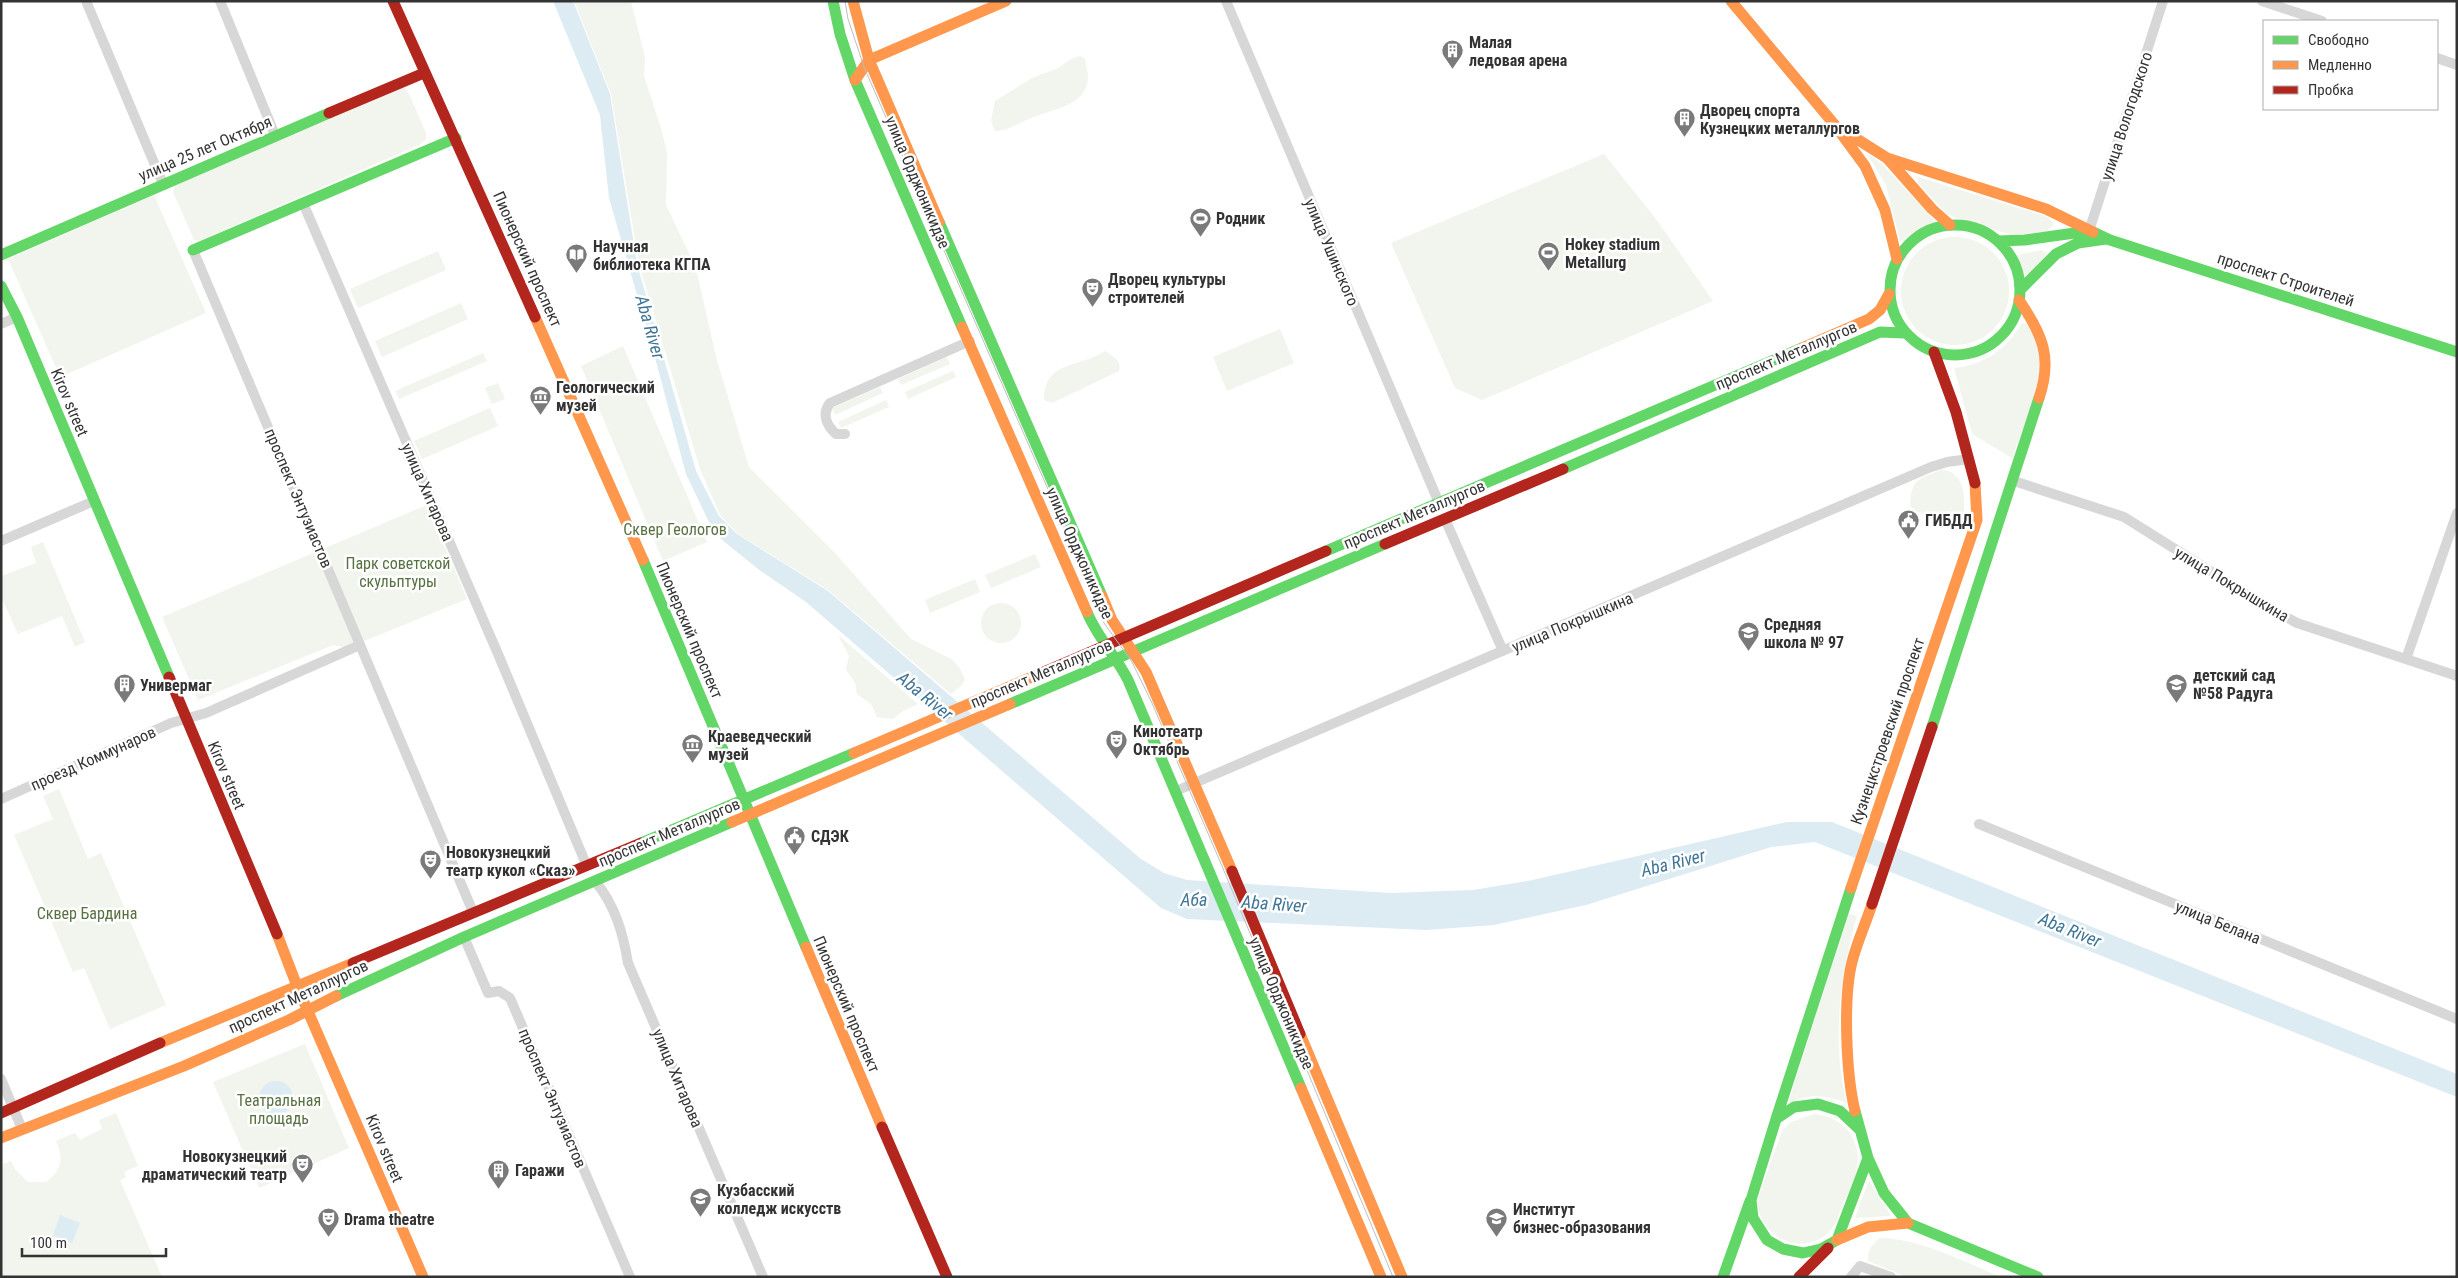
<svg xmlns="http://www.w3.org/2000/svg" width="2458" height="1278" font-family="'Roboto Condensed',sans-serif">
<style>
.green{fill:#f1f5ed}
.water{fill:#ddebf3}
.lines{fill:none;stroke-linecap:round;stroke-linejoin:round}
.street{stroke:#d7d7d7;stroke-width:10}
.fast{stroke:#63d668;stroke-width:11}
.slow{stroke:#ff974d;stroke-width:11}
.jam{stroke:#b3261e;stroke-width:11}
.tram{stroke:#bebebe;stroke-width:1}
.labels{text-anchor:middle;stroke-width:5;stroke-linejoin:round;paint-order:stroke}
.poi-label{font-size:16px;font-weight:bold;fill:#333;stroke:#fff;text-anchor:start}
.street-label{font-size:16px;fill:#333;stroke:#fff}
.park-label{font-size:16px;fill:#56703f;stroke:#fff}
.water-label{font-size:18px;font-style:italic;fill:#3f7597;stroke:#fff}
</style>
<rect width="100%" height="100%" fill="#fff"/>
<!-- green -->
<path class="green" d="M574 1H631L645 57 644 76 661 128 667 153 666 205 696 268 716 357 749 467 835 553 911 639 953 660 961 670 965 680 961 686 951 694 828 590 738 534 720 515 700 469 639 264 611 94Z
M1080 56 1085 59C1086 65 1088 72 1088 78 1087 106 1050 110 1031 118 1018 123 1009 131 995 131L991 121 995 101 1032 78 1058 68 1071 59Z
M404 87 410 96 426 133V139L421 144 199 241 194 240 173 192 175 184Z
M1867 153 1882 164 1931 216 1934 222 1932 225 1913 233 1900 242 1886 185Z
M1604 154 1656 219 1713 301 1482 400 1455 388 1391 243Z
M1918 177 2048 217 2054 224 2046 232 2011 235 1956 218 1946 213 1918 183Z
M154 195 206 313 60 377 8 259Z
M1901 291a54 54 0 1 1 108 0a54 54 0 1 1-108 0Z
M2041 250 2046 253V257L2029 275 2024 272 2017 257 2018 255Z
M438 251 446 270 358 308 350 289Z
M461 303 468 319 382 357 375 341Z
M2022 323C2028 323 2029 327 2032 333 2053 368 2024 423 2012 458L1972 434 1954 368C1984 365 2006 350 2022 323Z
M1280 329 1294 363 1227 391 1213 357Z
M623 346 707 542 663 561 581 366Z
M1105 351C1113 357 1122 360 1119 371L1052 403 1044 400C1044 360 1080 368 1105 351Z
M483 353 487 361 399 399 395 391Z
M947 357 950 364 901 385 898 379Z
M953 371 956 377 908 399 905 392Z
M498 383 505 399 492 404 485 388Z
M880 387 883 393 835 415 832 408Z
M886 400 889 407 841 428 838 422Z
M490 408 498 426 422 459 414 441Z
M1941 470C1967 470 1967 505 1961 524L1958 525 1918 512 1910 506C1911 479 1918 479 1941 470Z
M427 505 467 599 347 648 333 645 198 700 162 617Z
M43 542 85 642 75 647 62 616 18 634 1 597V576L36 563 31 547Z
M1035 554 1041 567 991 588 985 575Z
M975 579 980 592 930 613 925 600Z
M981 623a20 20 0 1 1 40 0a20 20 0 1 1-40 0Z
M838 635 918 704 903 711 893 719 877 717 871 704 857 694 855 682 846 670 849 656Z
M59 789 88 859 101 853 166 1005 110 1029 84 968 73 972 14 835 53 819 43 796Z
M1849 913 1857 916C1840 973 1831 1045 1847 1103 1825 1095 1809 1093 1788 1103Z
M305 1044 349 1148 259 1188 213 1082Z
M116 1113 138 1166 124 1172 126 1177 120 1180 162 1277H1V1165L11 1161 15 1169 28 1182H46C62 1170 64 1158 56 1141L75 1133 80 1140 102 1129 99 1120Z
M1814 1114C1844 1117 1862 1139 1857 1169 1855 1180 1849 1191 1844 1201 1840 1211 1837 1224 1829 1232 1802 1258 1759 1237 1757 1201L1782 1131 1791 1122Z
M1869 1180 1891 1216 1855 1218Z
M1880 1238C1922 1239 1962 1261 2001 1277H1907L1868 1261C1867 1250 1872 1245 1880 1238Z"/>
<!-- water -->
<path class="water" d="M553 1H573L610 94 637 264 696 471 719 516 737 534 828 591 1141 859 1164 873 1187 880 1391 893 1473 890 1528 881 1787 822H1832L2457 1074V1097L1815 842 1771 847 1586 905 1494 925 1426 930 1187 919 1161 908 806 602 758 569 721 539 708 520 686 474 653 350 609 198 600 115Z
M259 1098a17 17 0 1 1 34 0a17 17 0 1 1-34 0Z
M60 1215 80 1223 72 1243 53 1235Z"/>
<g class="lines">
<!-- street -->
<path class="street" d="M86 1 163 184
M220 1 275 135
M1226 1 1439 503
M2262 1 2322 21
M2437 58 2457 65
M303 203 498 654 586 864
M2089 231 2163 1
M193 250 473 912
M1 324 17 317
M845 434H836C827 426 821 414 830 403L970 341
M2014 481 2124 517 2269 608 2297 623 2457 676
M1445 519 1503 651
M1 541 94 501
M2406 659 2457 513
M1176 791 1931 467 1947 462 1969 459
M1 799 171 723 206 713 360 645
M1979 824 2457 1019
M595 881C615 905 623 933 628 963L763 1277
M464 937 488 993 499 991 510 998 630 1277
M1 1079 22 1129
M1851 1277 1860 1266 1891 1277"/>
<!-- fast -->
<path class="fast" d="M833 1 840 34 855 80 962 327
M939 222 1102 596
M1890 290a65 65 0 1 1 130 0a65 65 0 1 1-130 0Z
M2093 232 2110 240 2457 352
M1998 241 2025 240 2089 231
M193 250 456 138
M1 255 329 113
M1 286 17 317 169 677
M2020 290 2056 254 2078 243 2106 239
M1563 469 1880 332 1904 333
M1326 551 1802 348
M643 560 806 947
M1087 612C1097 637 1116 656 1128 680L1301 1088
M1010 704 1385 544
M1932 727 2039 398
M641 843 854 753
M336 996 464 937 732 822
M1855 1111 1868 1158 1837 1240 1821 1249 1803 1253 1783 1249 1767 1240 1753 1218 1751 1200 1776 1119 1794 1107 1818 1104 1840 1111 1859 1129
M1776 1119 1851 888
M1868 1158 1884 1193 1908 1223 2038 1277
M1723 1277 1750 1201"/>
<!-- slow -->
<path class="slow" d="M853 1 869 60 939 222
M1731 1 1834 124 1865 166 1885 210 1897 259
M855 80 869 60 1006 1
M1841 129 1887 158 1932 209 1950 225
M1887 158 2046 209 2093 232
M2019 300C2042 334 2053 357 2039 398
M535 317 643 560
M962 327 1087 612
M1802 348 1869 319 1880 310 1889 294
M1102 596 1112 620 1146 672 1232 871
M854 753 1039 674
M732 822 1010 704
M1851 888 1977 520 1975 483
M277 934 297 986 423 1277
M806 947 882 1127
M1300 1034 1402 1277
M160 1043 353 963
M1301 1088 1381 1277
M1855 1111C1846 1074 1843 998 1852 962 1857 942 1866 923 1872 904
M1 1138 184 1066 289 1020 336 996
M1837 1240 1868 1227 1908 1223"/>
<!-- jam -->
<path class="jam" d="M393 1 535 317
M329 113 424 73
M1934 352 1956 412 1975 483
M1385 544 1563 469
M1039 674 1326 551
M169 677 277 934
M1232 871 1300 1034
M1872 904 1932 727
M353 963 641 843
M1 1113 160 1043
M882 1127 947 1277
M1799 1277 1828 1248"/>
<!-- tram -->
<path class="tram" d="M845 1 848 19 864 67 1057 510 1104 623 1132 662 1152 703 1222 866 1393 1277"/>
</g>
<!-- icons -->
<defs>
<symbol id="building-pin" viewBox="-11 -11 22 30"><path d="M0 17L-7.5 6A9.5 9.5 0 1 1 7.5 6Z" fill="#7a7a7a" stroke="#fff"/><path d="M-4-6H4V6H1V3H-1V6H-4ZM-2.5-4.3h1.7v1.8h-1.7ZM.8-4.3h1.7v1.8H.8ZM-2.5-1h1.7V.8h-1.7ZM.8-1h1.7V.8H.8Z" fill="#fff"/></symbol>
<symbol id="stadium-pin" viewBox="-11 -11 22 30"><path d="M0 17L-7.5 6A9.5 9.5 0 1 1 7.5 6Z" fill="#7a7a7a" stroke="#fff"/><path d="M0-5a6.5 5 0 1 0 0 10a6.5 5 0 1 0 0-10ZM-3.5-1.8h7v3.6h-7Z" fill="#fff"/></symbol>
<symbol id="library-pin" viewBox="-11 -11 22 30"><path d="M0 17L-7.5 6A9.5 9.5 0 1 1 7.5 6Z" fill="#7a7a7a" stroke="#fff"/><path d="M-6-4Q-3-5.5-.7-3.5V5Q-3 3-6 4ZM6-4Q3-5.5 .7-3.5V5Q3 3 6 4Z" fill="#fff"/></symbol>
<symbol id="theatre-pin" viewBox="-11 -11 22 30"><path d="M0 17L-7.5 6A9.5 9.5 0 1 1 7.5 6Z" fill="#7a7a7a" stroke="#fff"/><path d="M-5-5.5Q0-4 5-5.5V0Q5 5 0 6Q-5 5-5 0ZM-3.3-2.5H-1v1.5H-3.3ZM1-2.5H3.3v1.5H1ZM-2.8 1Q0 5.5 2.8 1Z" fill="#fff"/></symbol>
<symbol id="museum-pin" viewBox="-11 -11 22 30"><path d="M0 17L-7.5 6A9.5 9.5 0 1 1 7.5 6Z" fill="#7a7a7a" stroke="#fff"/><path d="M0-6L6-3V-2H-6V-3ZM-5-1h2V3h-2ZM-1-1h2V3h-2ZM3-1h2V3H3ZM-6 4H6V6H-6Z" fill="#fff"/></symbol>
<symbol id="civic-pin" viewBox="-11 -11 22 30"><path d="M0 17L-7.5 6A9.5 9.5 0 1 1 7.5 6Z" fill="#7a7a7a" stroke="#fff"/><path d="M-.6-6.5H3V-4.5H.6V-3L4-1V1h2V6H-6V1h2V-1L-.6-3ZM-1.2 2.5V6h2.4V2.5Z" fill="#fff"/></symbol>
<symbol id="school-pin" viewBox="-11 -11 22 30"><path d="M0 17L-7.5 6A9.5 9.5 0 1 1 7.5 6Z" fill="#7a7a7a" stroke="#fff"/><path d="M0-5L7-2L0 1L-7-2ZM-4 1L0 2.5L4 1V4Q0 6-4 4Z" fill="#fff"/></symbol>
<symbol id="university-pin" viewBox="-11 -11 22 30"><path d="M0 17L-7.5 6A9.5 9.5 0 1 1 7.5 6Z" fill="#7a7a7a" stroke="#fff"/><path d="M0-5L7-2L0 1L-7-2ZM-4 1L0 2.5L4 1V4Q0 6-4 4Z" fill="#fff"/></symbol>
</defs>
<g fill-rule="evenodd">
<use href="#building-pin" x="1440" y="38" width="25" height="34"/>
<use href="#building-pin" x="1672" y="106" width="25" height="34"/>
<use href="#stadium-pin" x="1188" y="206" width="25" height="34"/>
<use href="#stadium-pin" x="1536" y="240" width="25" height="34"/>
<use href="#library-pin" x="564" y="242" width="25" height="34"/>
<use href="#theatre-pin" x="1080" y="276" width="25" height="34"/>
<use href="#museum-pin" x="528" y="384" width="25" height="34"/>
<use href="#civic-pin" x="1896" y="508" width="25" height="34"/>
<use href="#school-pin" x="1736" y="620" width="25" height="34"/>
<use href="#school-pin" x="2164" y="672" width="25" height="34"/>
<use href="#building-pin" x="112" y="672" width="25" height="34"/>
<use href="#theatre-pin" x="1104" y="728" width="25" height="34"/>
<use href="#museum-pin" x="680" y="732" width="25" height="34"/>
<use href="#civic-pin" x="782" y="824" width="25" height="34"/>
<use href="#theatre-pin" x="418" y="848" width="25" height="34"/>
<use href="#theatre-pin" x="290" y="1152" width="25" height="34"/>
<use href="#building-pin" x="486" y="1158" width="25" height="34"/>
<use href="#university-pin" x="688" y="1186" width="25" height="34"/>
<use href="#university-pin" x="1484" y="1206" width="25" height="34"/>
<use href="#theatre-pin" x="316" y="1206" width="25" height="34"/>
</g>
<g class="labels">
<!-- poi labels -->
<g class="poi-label">
<text x="1469" y="48">Малая<tspan x="1469" dy="18">ледовая арена</tspan></text>
<text x="1700" y="116">Дворец спорта<tspan x="1700" dy="18">Кузнецких металлургов</tspan></text>
<text x="1216" y="224">Родник</text>
<text x="1565" y="250">Hokey stadium<tspan x="1565" dy="18">Metallurg</tspan></text>
<text x="593" y="252">Научная<tspan x="593" dy="18">библиотека КГПА</tspan></text>
<text x="1108" y="285">Дворец культуры<tspan x="1108" dy="18">строителей</tspan></text>
<text x="556" y="393">Геологический<tspan x="556" dy="18">музей</tspan></text>
<text x="1925" y="526">ГИБДД</text>
<text x="1764" y="630">Средняя<tspan x="1764" dy="18">школа № 97</tspan></text>
<text x="2193" y="681">детский сад<tspan x="2193" dy="18">№58 Радуга</tspan></text>
<text x="140" y="691">Универмаг</text>
<text x="1133" y="737">Кинотеатр<tspan x="1133" dy="18">Октябрь</tspan></text>
<text x="708" y="742">Краеведческий<tspan x="708" dy="18">музей</tspan></text>
<text x="811" y="842">СДЭК</text>
<text x="446" y="858">Новокузнецкий<tspan x="446" dy="18">театр кукол «Сказ»</tspan></text>
<text x="287" y="1162" text-anchor="end">Новокузнецкий<tspan x="287" dy="18">драматический театр</tspan></text>
<text x="515" y="1176">Гаражи</text>
<text x="717" y="1196">Кузбасский<tspan x="717" dy="18">колледж искусств</tspan></text>
<text x="1513" y="1215">Институт<tspan x="1513" dy="18">бизнес-образования</tspan></text>
<text x="344" y="1225">Drama theatre</text>
</g>
<!-- street labels -->
<g class="street-label">
<text transform="translate(2126 116) rotate(-72)" y="6">улица Вологодского</text>
<text transform="translate(205 148) rotate(-23)" y="6">улица 25 лет Октября</text>
<text transform="translate(918 182) rotate(67)" y="6">улица Орджоникидзе</text>
<text transform="translate(1332 252) rotate(67)" y="6">улица Ушинского</text>
<text transform="translate(528 259) rotate(66)" y="6">Пионерский проспект</text>
<text transform="translate(2286 279) rotate(18)" y="6">проспект Строителей</text>
<text transform="translate(1786 355) rotate(-23)" y="6">проспект Металлургов</text>
<text transform="translate(70 402) rotate(67)" y="6">Kirov street</text>
<text transform="translate(428 492) rotate(66)" y="6">улица Хитарова</text>
<text transform="translate(299 498) rotate(67)" y="6">проспект Энтузиастов</text>
<text transform="translate(1414 514) rotate(-23)" y="6">проспект Металлургов</text>
<text transform="translate(1080 553) rotate(66)" y="6">улица Орджоникидзе</text>
<text transform="translate(2232 584) rotate(31)" y="6">улица Покрышкина</text>
<text transform="translate(1572 622) rotate(-23)" y="6">улица Покрышкина</text>
<text transform="translate(690 630) rotate(67)" y="6">Пионерский проспект</text>
<text transform="translate(1041 673) rotate(-23)" y="6">проспект Металлургов</text>
<text transform="translate(1887 731) rotate(-71)" y="6">Кузнецкстроевский проспект</text>
<text transform="translate(93 758) rotate(-24)" y="6">проезд Коммунаров</text>
<text transform="translate(227 775) rotate(67)" y="6">Kirov street</text>
<text transform="translate(669 832) rotate(-23)" y="6">проспект Металлургов</text>
<text transform="translate(2218 922) rotate(22)" y="6">улица Белана</text>
<text transform="translate(298 996) rotate(-25)" y="6">проспект Металлургов</text>
<text transform="translate(1282 1003) rotate(67)" y="6">улица Орджоникидзе</text>
<text transform="translate(847 1004) rotate(67)" y="6">Пионерский проспект</text>
<text transform="translate(678 1078) rotate(67)" y="6">улица Хитарова</text>
<text transform="translate(553 1098) rotate(67)" y="6">проспект Энтузиастов</text>
<text transform="translate(385 1148) rotate(67)" y="6">Kirov street</text>
</g>
<!-- park labels -->
<g class="park-label">
<text x="675" y="535">Сквер Геологов</text>
<text x="398" y="569">Парк советской<tspan x="398" dy="18">скульптуры</tspan></text>
<text x="87" y="919">Сквер Бардина</text>
<text x="279" y="1106">Театральная<tspan x="279" dy="18">площадь</tspan></text>
</g>
<!-- water labels -->
<g class="water-label">
<text transform="translate(650 327) rotate(74)" y="6">Aba River</text>
<text transform="translate(925 696) rotate(39)" y="6">Aba River</text>
<text transform="translate(1673 863) rotate(-14)" y="6">Aba River</text>
<text x="1194" y="906">Аба</text>
<text transform="translate(1274 904) rotate(4)" y="6">Aba River</text>
<text transform="translate(2070 930) rotate(22)" y="6">Aba River</text>
</g>
</g>
<!-- border -->
<rect width="2458" height="1278" fill="none" stroke="#333333" stroke-width="5"/>
<!-- legend -->
<rect x="2263" y="20" width="175" height="90" fill="#ffffff" stroke="#adadad"/>
<rect x="2273" y="36" width="25" height="8" fill="#63d668" stroke="#adadad"/>
<text x="2308" y="45" font-size="15" fill="#333333">Свободно</text>
<rect x="2273" y="61" width="25" height="8" fill="#ff974d" stroke="#adadad"/>
<text x="2308" y="70" font-size="15" fill="#333333">Медленно</text>
<rect x="2273" y="86" width="25" height="8" fill="#b3261e" stroke="#adadad"/>
<text x="2308" y="95" font-size="15" fill="#333333">Пробка</text>
<!-- scale -->
<path d="M22 1248v8h144v-8" fill="none" stroke="#333333" stroke-width="2.5"/>
<text x="30" y="1248" font-size="15" fill="#333333" stroke="#ffffff" stroke-width="4" paint-order="stroke">100 m</text>
</svg>
